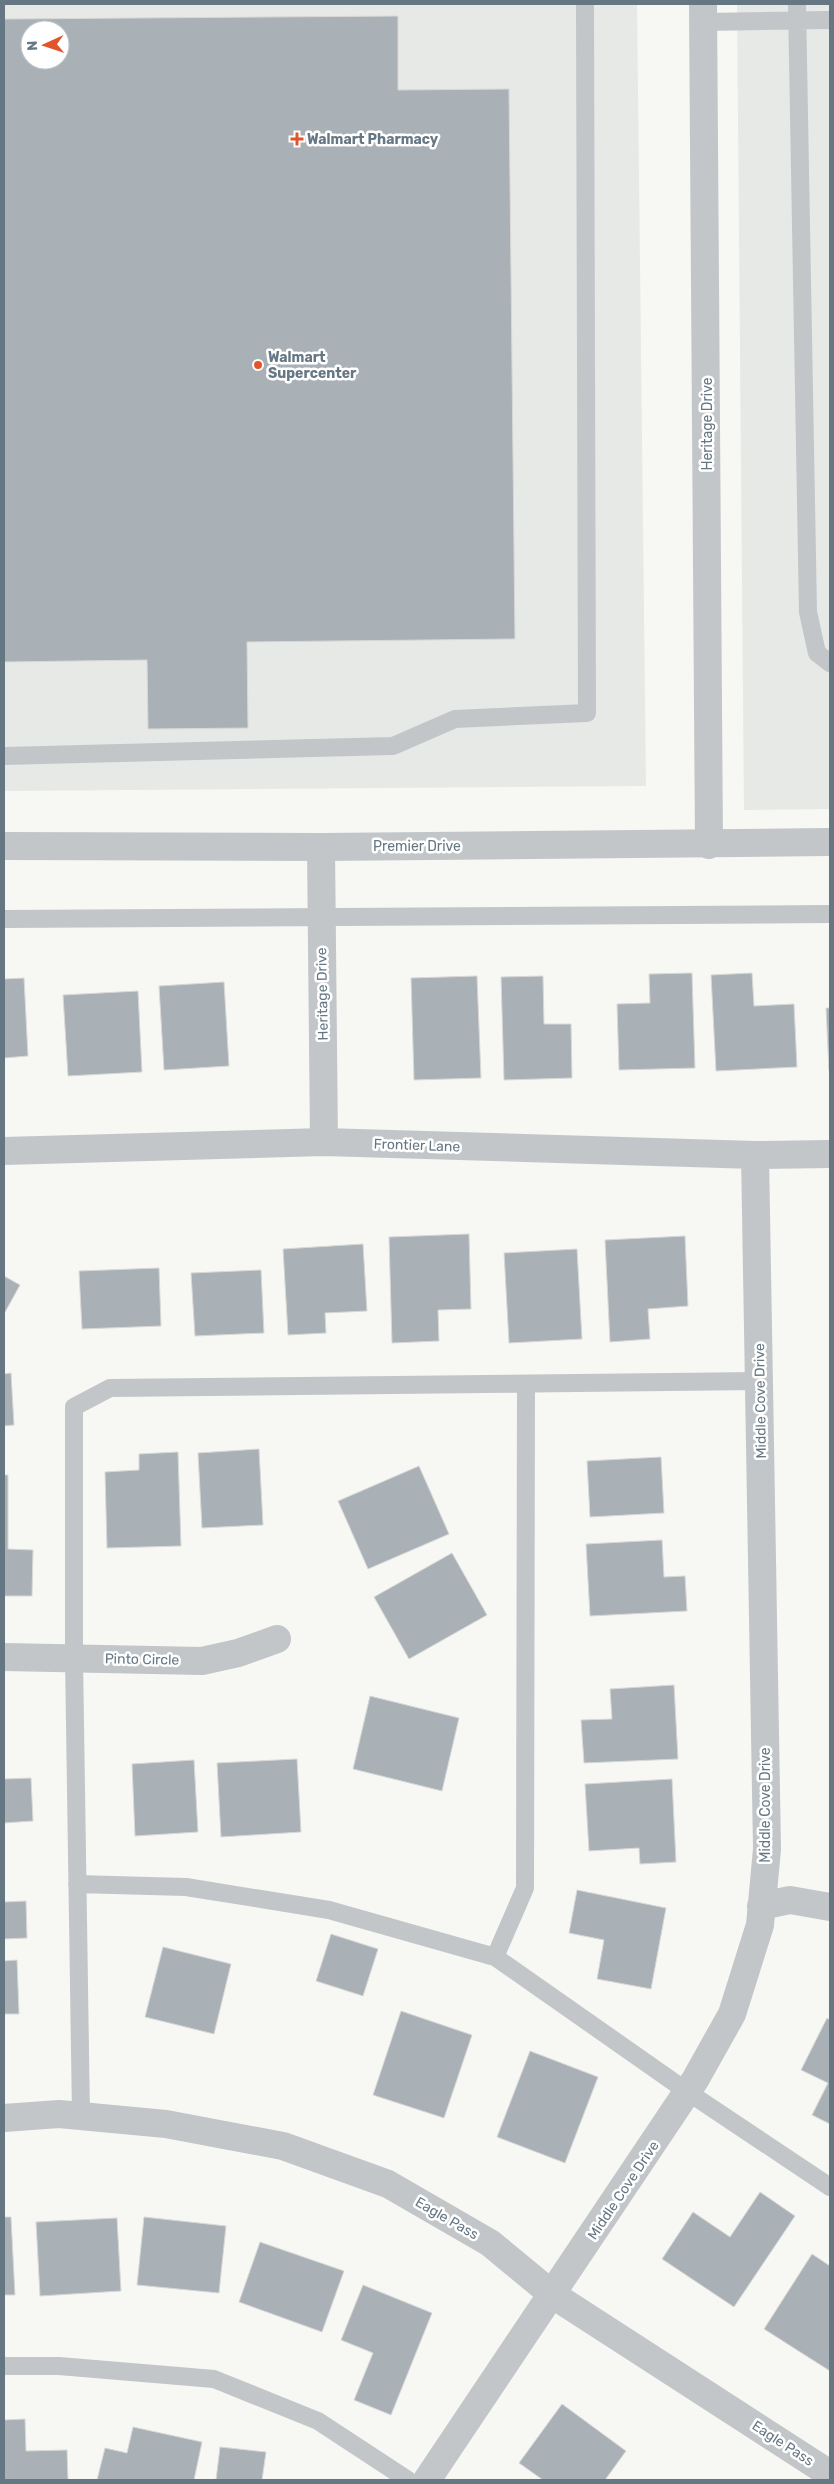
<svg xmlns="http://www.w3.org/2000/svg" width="834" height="2484" font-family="Rubik,sans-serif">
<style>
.built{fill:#e7e9e7;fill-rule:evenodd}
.building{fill:#a9b1b6;stroke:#d8d8d6;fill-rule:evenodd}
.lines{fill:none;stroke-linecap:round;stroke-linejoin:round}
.service{stroke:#c2c6c9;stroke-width:18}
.minor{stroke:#c2c6c9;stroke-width:28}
.tertiary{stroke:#c2c6c9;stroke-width:28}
.poi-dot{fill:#e1552a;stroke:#fff;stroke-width:2}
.labels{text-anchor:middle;stroke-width:5;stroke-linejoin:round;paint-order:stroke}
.poi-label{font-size:14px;font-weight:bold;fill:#667784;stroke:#fff;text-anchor:start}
.street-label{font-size:14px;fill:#667784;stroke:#fff}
</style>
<rect width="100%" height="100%" fill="#f7f7f4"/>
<!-- built -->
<path class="built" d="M4 4H637L646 786 4 791ZM30 30H60V60H30Z
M737 4H830V809L744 810Z"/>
<!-- building -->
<path class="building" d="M398 16V90L509 89 515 639 247 642 248 728 148 729 147 660 4 662V19ZM30 30H60V60H30Z
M692 973 695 1068 619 1070 617 1004 650 1003 649 974Z
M752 973 754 1006 794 1004 797 1067 716 1071 711 975Z
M477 976 481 1078 414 1080 411 978Z
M543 976 544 1024H571L572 1078 504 1080 501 977Z
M24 978 28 1056 4 1058V979Z
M224 982 229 1066 164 1070 159 986Z
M138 991 142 1072 68 1076 63 995Z
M826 1008H830V1071H829Z
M469 1234 471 1309 438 1310 439 1341 392 1343 389 1237Z
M685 1236 688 1306 648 1309 650 1339 610 1342 605 1240Z
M363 1244 367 1311 325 1313 326 1333 288 1335 283 1249Z
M577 1249 582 1339 509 1343 504 1253Z
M159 1268 161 1326 82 1329 79 1271Z
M261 1270 264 1333 195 1336 191 1273Z
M4 1276 20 1285 4 1314Z
M11 1373 14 1425 4 1426V1374Z
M259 1449 263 1525 202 1528 198 1453Z
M178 1452 181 1546 107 1548 105 1472 139 1470V1454Z
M661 1457 664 1513 590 1517 587 1461Z
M419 1466 449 1534 368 1569 338 1501Z
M4 1475H8V1549L33 1550 32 1596H4Z
M662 1540 664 1577 685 1576 687 1611 590 1616 586 1544Z
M452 1553 487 1615 409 1659 374 1597Z
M674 1685 678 1759 584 1763 581 1720 612 1719 610 1689Z
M370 1696 459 1718 442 1791 353 1769Z
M297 1759 301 1832 221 1837 217 1763Z
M194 1760 198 1832 135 1836 132 1764Z
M31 1778 33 1821 4 1823V1779Z
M672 1779 676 1862 640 1864 639 1848 589 1851 585 1784Z
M577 1890 666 1908 651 1989 597 1979 604 1940 569 1933Z
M26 1901 27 1938 4 1939V1902Z
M331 1934 378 1949 363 1996 316 1981Z
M163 1947 231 1964 214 2034 145 2017Z
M17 1960 19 2014H4V1961Z
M401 2011 472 2035 444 2118 373 2095Z
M827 2018 830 2020V2124L812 2115 828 2083 801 2070Z
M530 2051 598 2077 565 2163 497 2137Z
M760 2192 795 2216 734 2307 662 2259 693 2212 730 2237Z
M4 2217H11L15 2295H4Z
M144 2217 226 2226 219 2293 137 2285Z
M117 2218 121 2291 40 2296 36 2222Z
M260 2242 344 2271 322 2332 239 2302Z
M812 2254 830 2266V2371L764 2329Z
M363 2285 432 2313 391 2415 354 2400 373 2353 341 2340Z
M562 2404 626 2451 605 2480H543L519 2463Z
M25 2419 26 2451 67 2450 68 2480H4V2420Z
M133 2427 202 2442 194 2480H97L105 2448 127 2453Z
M220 2447 266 2452 262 2480H216Z"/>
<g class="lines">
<!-- service -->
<path class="service" d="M797 4 808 612 817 653 830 663
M704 22 830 20
M4 756 393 746 455 719 587 713 585 4
M4 919 830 914
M77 1884 186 1887 329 1910 495 1957 688 2092 830 2187
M495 1957 525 1888 526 1384
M81 2116 74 1658V1407L110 1388 760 1381
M4 2366H59L214 2379 318 2421 408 2480"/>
<!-- minor -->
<path class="minor" d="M703 4 709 845
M321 847 324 1142
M4 1151 324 1142 755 1155 830 1154
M4 1657 202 1661 238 1653 277 1639
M761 1906 790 1900 830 1907
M4 2118 59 2114 166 2124 283 2146 388 2184 490 2243 553 2295 830 2474
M427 2480 695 2080 732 2014 760 1925 767 1849 755 1155"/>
<!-- tertiary -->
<path class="tertiary" d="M4 846 321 847 830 842"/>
</g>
<!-- markers -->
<g class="poi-dot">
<path d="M294.5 131.5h5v5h5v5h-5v5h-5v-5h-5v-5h5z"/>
<circle cx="258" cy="365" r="5"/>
</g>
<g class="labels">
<!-- poi labels -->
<g class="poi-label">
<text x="307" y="144">Walmart Pharmacy</text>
<text x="268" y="362">Walmart<tspan x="268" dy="16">Supercenter</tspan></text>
</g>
<!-- street labels -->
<g class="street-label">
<text transform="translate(707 424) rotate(-90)" y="5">Heritage Drive</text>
<text x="417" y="851">Premier Drive</text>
<text transform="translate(322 994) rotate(-91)" y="5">Heritage Drive</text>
<text transform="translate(417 1145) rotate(2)" y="5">Frontier Lane</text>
<text transform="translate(760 1401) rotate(-91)" y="5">Middle Cove Drive</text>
<text transform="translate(142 1659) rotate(1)" y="5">Pinto Circle</text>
<text transform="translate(765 1805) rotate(-90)" y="5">Middle Cove Drive</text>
<text transform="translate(623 2190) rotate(-56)" y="5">Middle Cove Drive</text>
<text transform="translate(447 2218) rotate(30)" y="5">Eagle Pass</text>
<text transform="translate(783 2443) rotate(33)" y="5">Eagle Pass</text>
</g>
</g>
<!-- border -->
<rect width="834" height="2484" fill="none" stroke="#667784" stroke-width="10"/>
<!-- north arrow -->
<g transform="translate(45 45) rotate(267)"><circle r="24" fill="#ffffff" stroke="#c2c9ce"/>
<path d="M0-4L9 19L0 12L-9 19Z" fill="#e1552a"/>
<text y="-8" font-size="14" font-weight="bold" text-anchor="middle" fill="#667784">N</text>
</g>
</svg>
